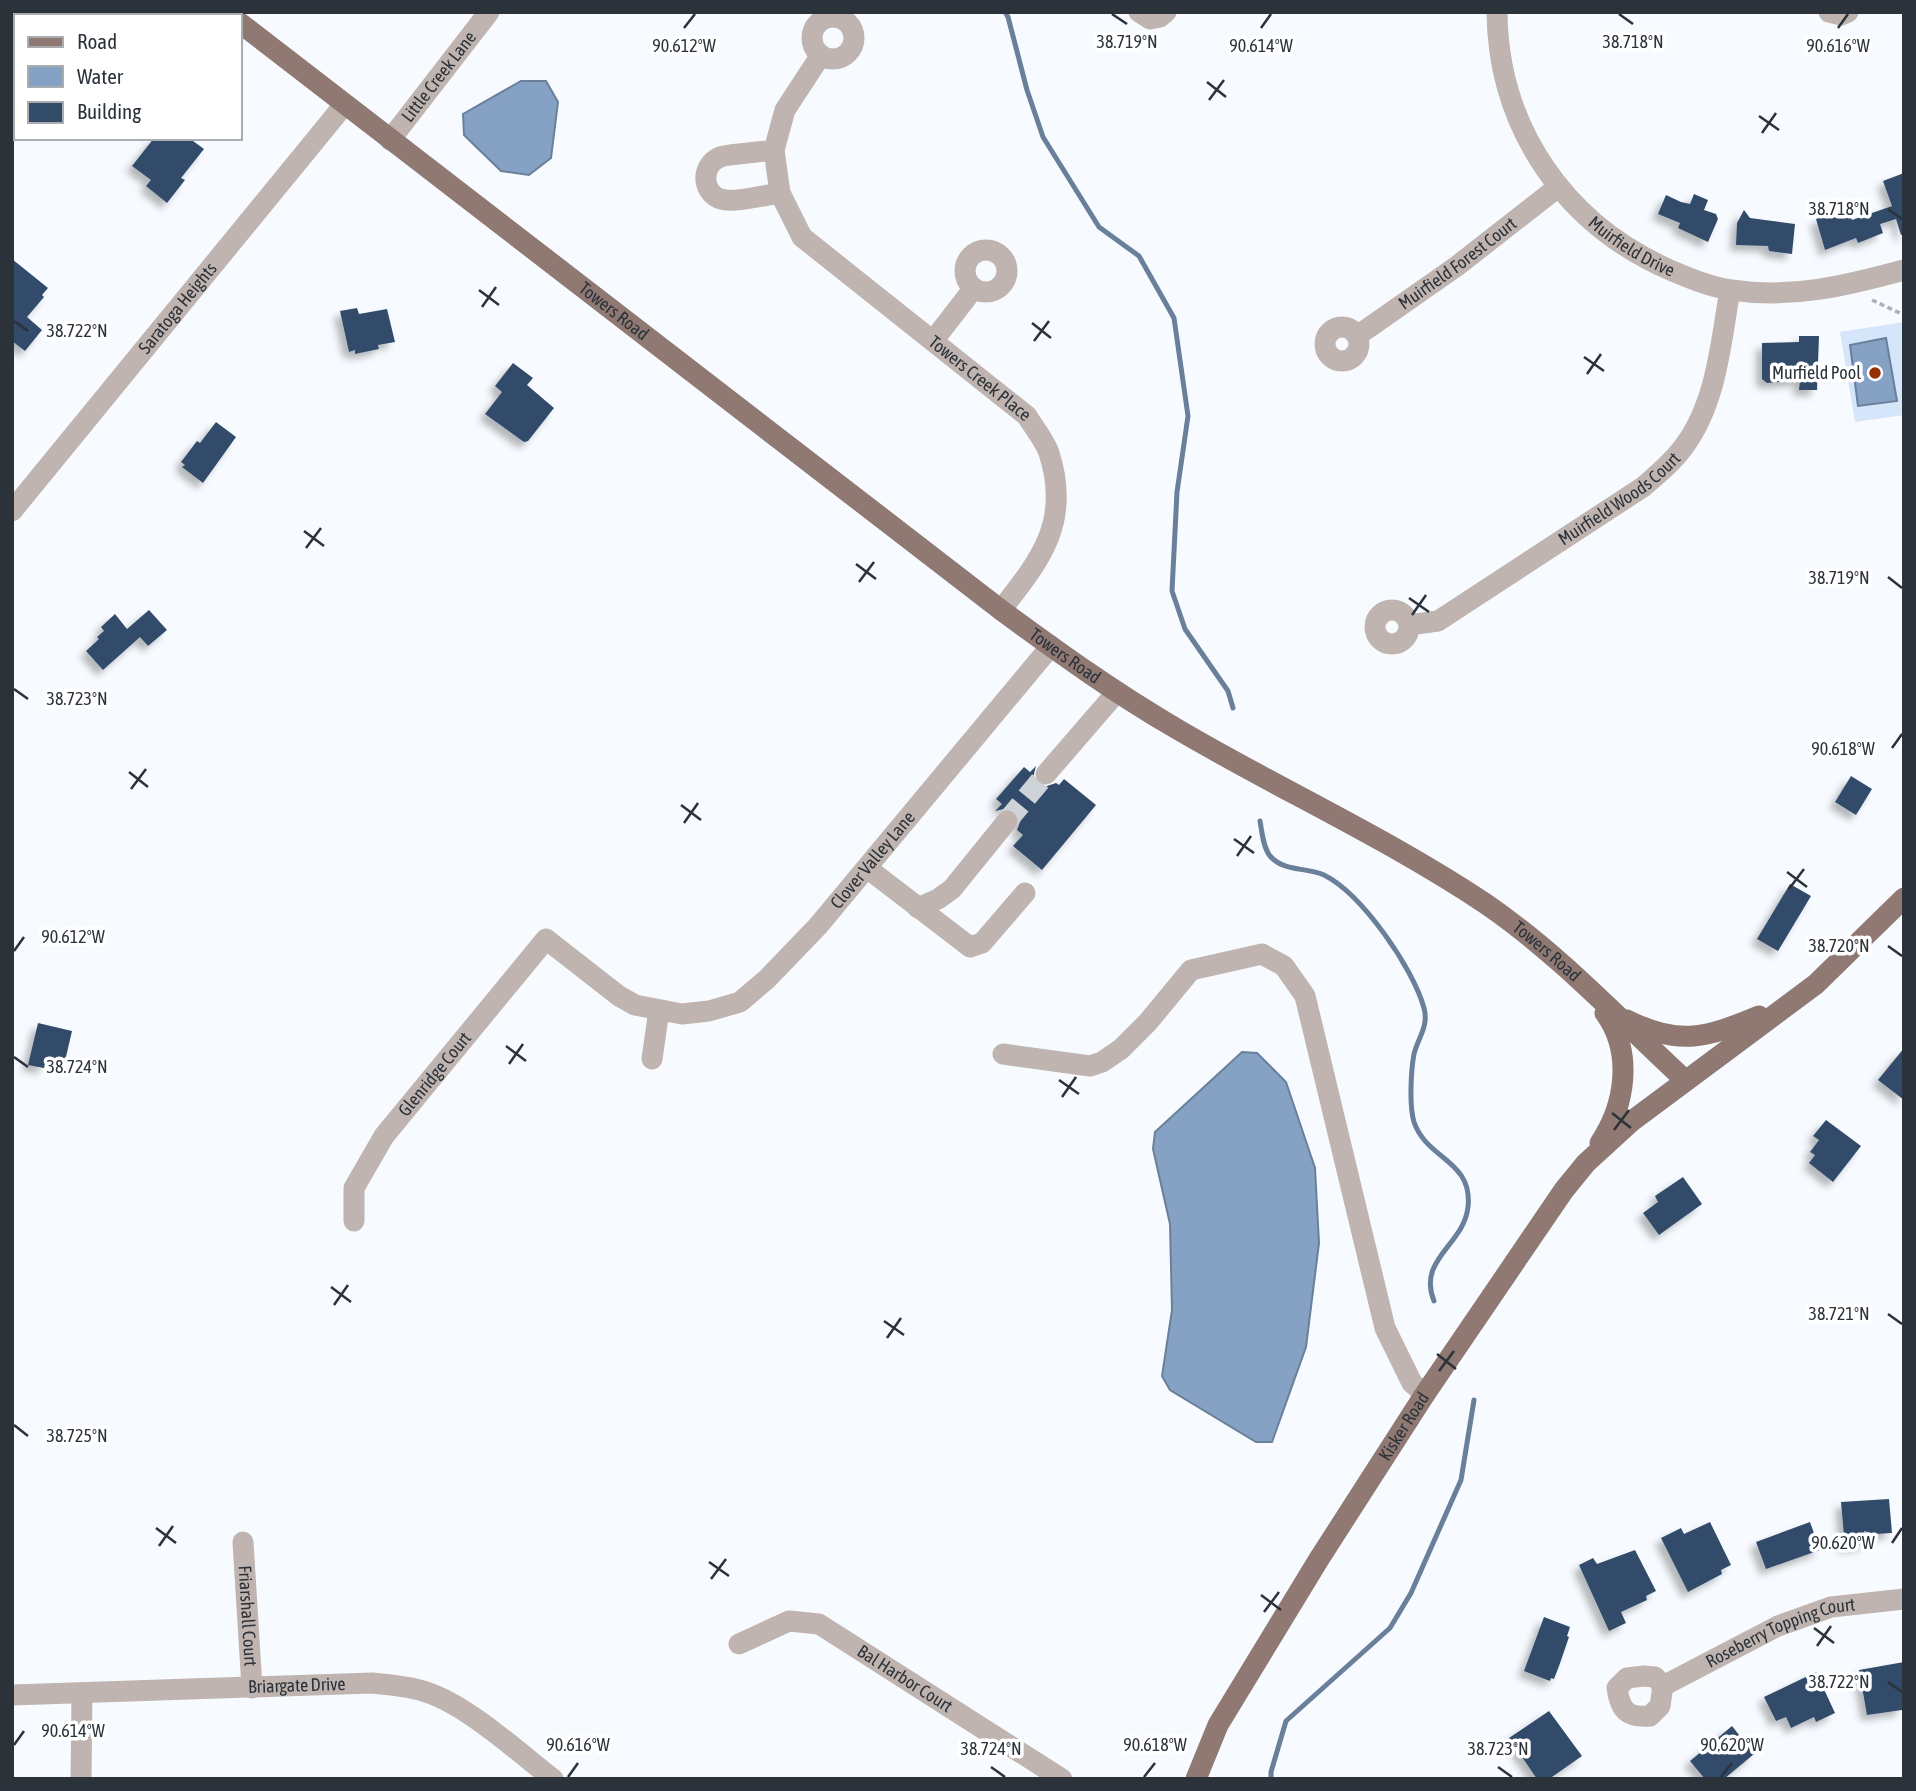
<svg xmlns="http://www.w3.org/2000/svg" width="1916" height="1791" font-family="'Asap Condensed',sans-serif">
<style>
.green{fill:#d5e5fa}
.water{fill:#85a1c3;stroke:#6a809a;stroke-width:2}
.lines{fill:none;stroke-linecap:round;stroke-linejoin:round}
.stream{stroke:#6a809a;stroke-width:5}
.building{fill:#334c6a;filter:url(#shadow)}
.minor-tunnel{stroke:#ced3d8;stroke-width:21;stroke-dasharray:21 10;stroke-linecap:butt}
.path{stroke:#aab0b5;stroke-width:3.5;stroke-dasharray:5 3.5;stroke-linecap:butt}
.minor{stroke:#c0b4b0;stroke-width:21}
.major{stroke:#8f7972;stroke-width:21}
.ticks{fill:none;stroke:#2b323a;stroke-width:2.5}
.poi-dot{fill:#963003;stroke:#fff;stroke-width:2.5}
.labels{text-anchor:middle;stroke-width:7;stroke-linejoin:round;paint-order:stroke}
.street-label{font-size:18px;fill:#2b323a;stroke:#fff}
.poi-label{font-size:18px;fill:#2b323a;stroke:#fff;text-anchor:end}
.ticks-label{font-size:18px;text-anchor:middle;fill:#2b323a;stroke:#fff;stroke-width:7;stroke-linejoin:round;paint-order:stroke}
</style>
<defs>
<filter id="shadow"><feDropShadow dx="-6" dy="6" stdDeviation="3.5" flood-color="#0004"/></filter>
</defs>
<rect width="100%" height="100%" fill="#f7fbff"/>
<!-- green -->
<path class="green" d="M1904 322V415L1855 422 1840 332Z"/>
<!-- water -->
<path class="water" d="M521 81H546L558 102 551 158 529 175 501 171 464 135 463 114Z
M1886 338 1897 401 1858 406 1850 345Z
M1242 1052 1257 1053 1286 1082 1315 1168 1319 1243 1306 1347 1272 1442H1256L1170 1390 1162 1376 1172 1310 1170 1224 1153 1149 1155 1132Z"/>
<g class="lines">
<!-- stream -->
<path class="stream" d="M1005 12 1008 17 1027 90 1043 137 1099 227 1139 256 1174 318 1188 416 1177 492 1172 591 1185 629 1228 691 1233 708
M1260 821C1262 832 1263 847 1270 856 1284 872 1307 867 1324 875 1362 894 1413 968 1424 1008 1429 1026 1418 1038 1414 1054 1411 1070 1409 1106 1414 1122 1427 1160 1473 1160 1468 1207 1464 1245 1417 1259 1434 1301
M1271 1779V1772L1286 1721 1390 1628 1411 1593 1461 1480 1474 1400"/>
</g>
<!-- building -->
<path class="building" d="M154 138H189L204 149 181 178 185 180 167 203 146 186 151 180 132 166Z
M1904 173V235H1901L1896 219 1880 224 1883 233 1858 243 1856 238 1825 250 1816 219 1848 210 1852 220 1892 206 1883 181Z
M1694 194 1708 200 1704 210 1716 214 1718 219 1708 242 1678 228 1680 223 1658 214 1666 195 1681 202 1690 204Z
M1744 210 1750 218 1795 224 1792 254 1769 251 1768 246 1736 245 1737 223Z
M12 259 48 288 42 295 44 297 27 317 42 330 25 351 12 341Z
M357 308 359 314 387 309 395 342 378 345 379 349 355 354V350L349 352 340 311Z
M1799 336H1819L1817 390H1799L1800 380 1767 383 1762 379V343L1799 342Z
M513 363 533 378 527 385 554 408 528 441 524 442 485 414 502 392 495 386Z
M216 422 236 437 203 483 182 467 185 465 181 462 197 441 200 443Z
M149 610 167 630 148 646 140 637 103 670 86 651 99 639 97 637 104 631 101 627 115 614 127 629Z
M1036 766 1033 778 1038 784 1044 787 1056 783 1059 785 1064 779 1096 805 1042 870 1013 846 1023 835 1017 830 1020 822 1016 811 1008 808 995 811 1002 804 996 799 1024 767 1030 772Z
M1851 776 1872 789 1856 815 1835 802Z
M1790 884 1811 896 1778 951 1757 939Z
M38 1023 72 1031 65 1061 46 1057 44 1068 28 1065Z
M1904 1048V1100L1878 1080Z
M1826 1120 1861 1146 1833 1182 1809 1163 1815 1155 1810 1152 1819 1140 1813 1136Z
M1683 1177 1702 1204 1659 1235 1643 1213 1658 1202 1655 1196Z
M1889 1499 1892 1533 1875 1534 1864 1531 1865 1545 1845 1547 1841 1502Z
M1710 1522 1731 1565 1721 1570 1722 1574 1688 1592 1661 1538 1681 1528 1684 1534Z
M1810 1522 1820 1550 1766 1569 1756 1542Z
M1635 1550 1656 1591 1646 1596 1647 1600 1621 1612 1626 1623 1609 1631 1579 1565 1593 1558 1597 1564Z
M1544 1617 1570 1627 1567 1636 1569 1637 1559 1666 1554 1679 1551 1678 1550 1681 1524 1671Z
M1904 1662 1902 1710 1867 1715 1859 1670Z
M1816 1672 1835 1713 1816 1722 1814 1717 1791 1728 1786 1717 1776 1721 1764 1697Z
M1549 1711 1582 1756 1549 1779H1537L1509 1738Z
M1732 1726 1754 1754 1724 1779H1705L1690 1761Z"/>
<g class="lines">
<!-- minor-tunnel -->
<path class="minor-tunnel" d="M1007 821 1046 774"/>
<!-- path -->
<path class="path" d="M1872 300 1904 315"/>
<!-- minor -->
<g class="minor">
<path d="M1139 12 1150 19 1160 17 1166 12"/>
<path id="s1" d="M1497 12C1498 128 1565 224 1670 270 1689 278 1710 287 1731 290 1792 299 1845 286 1904 270"/>
<path d="M1829 12 1841 15 1848 12"/>
<circle cx="833" cy="38" r="21"/>
<path id="s2" d="M821 55 785 110 774 150 780 193 802 237 1027 416C1034 428 1045 441 1049 453 1071 522 1041 559 1001 610"/>
<path id="s3" d="M390 140 489 12"/>
<path d="M774 150C764 152 727 154 720 157 698 167 703 198 726 200 738 202 766 195 780 193"/>
<circle cx="986" cy="271" r="21"/>
<circle cx="1342" cy="344" r="17"/>
<path id="s4" d="M1357 336 1457 266 1558 187"/>
<path d="M933 341 974 288"/>
<path id="s5" d="M12 511 344 105"/>
<circle cx="1392" cy="627" r="17"/>
<path id="s6" d="M1409 625 1438 621 1643 487C1658 474 1674 461 1685 445 1717 401 1721 341 1730 290"/>
<path d="M1046 774 1116 693"/>
<path d="M867 868 970 947 982 943 1025 893"/>
<path d="M918 908 938 899 952 889 1007 821"/>
<path d="M1003 1054 1090 1066 1102 1062 1121 1049 1148 1022 1191 970 1262 954 1284 966 1305 996 1385 1328 1412 1383 1425 1394"/>
<path d="M652 1059 659 1010"/>
<path id="s7" d="M354 1221V1188L384 1136 546 939 619 996 635 1005 682 1014 709 1011 740 1002 767 979 818 926 1051 646"/>
<path id="s8" d="M243 1542 252 1688"/>
<path id="s9" d="M739 1644 789 1621 819 1624 1062 1779"/>
<path d="M1644 1676 1655 1677 1663 1686 1660 1706 1650 1716C1627 1718 1620 1710 1617 1688L1627 1678Z"/>
<path id="s10" d="M1663 1686 1778 1626 1831 1607 1904 1599"/>
<path id="s11" d="M12 1695 372 1683C390 1685 409 1686 426 1692 467 1705 518 1752 553 1779"/>
<path d="M81 1779 82 1693"/>
</g>
<!-- major -->
<g class="major">
<path id="s12" d="M240 23 1001 610C1058 652 1115 693 1177 729 1279 789 1387 838 1486 904 1559 954 1620 1020 1685 1080"/>
<path d="M1627 1020C1680 1047 1708 1037 1759 1016"/>
<path d="M1600 1143C1626 1104 1633 1052 1605 1013"/>
<path id="s13" d="M1196 1779 1218 1725 1319 1559 1425 1394 1564 1190 1586 1163 1632 1121 1816 984 1904 898"/>
</g>
</g>
<!-- ticks -->
<path class="ticks" d="M1112 14 1127 24M1619 14 1633 24M684 28 695 14M1261 28 1271 14M1838 28 1848 14M1207 82 1226 97M1209 100 1224 80M1759 116 1779 130M1762 133 1776 113M1888 209 1902 219M479 290 499 305M482 307 496 287M14 321 28 331M1032 323 1051 338M1034 341 1049 321M1584 357 1604 371M1587 374 1601 354M304 531 324 546M306 548 321 528M856 564 876 579M1888 577 1902 588M859 582 874 562M1409 598 1429 612M1412 615 1426 595M14 689 28 699M1892 748 1902 734M129 772 148 787M131 789 146 769M681 805 701 820M684 823 698 803M1234 839 1254 853M1237 856 1251 836M1787 872 1807 887M1789 889 1804 869M1888 946 1902 956M14 951 24 937M506 1046 526 1061M14 1057 28 1067M509 1064 523 1044M1059 1080 1079 1094M1062 1097 1076 1077M1612 1113 1631 1128M1614 1130 1629 1110M331 1287 351 1302M334 1305 348 1285M1888 1314 1902 1324M884 1321 904 1335M887 1338 901 1318M1437 1354 1456 1369M1439 1371 1454 1351M14 1425 28 1436M156 1528 176 1543M1892 1543 1902 1528M159 1546 173 1526M709 1562 729 1576M711 1579 726 1559M1261 1595 1281 1610M1264 1612 1279 1592M1814 1628 1834 1643M1817 1646 1831 1626M1888 1682 1902 1692M14 1745 24 1731M991 1767 1005 1777M1498 1767 1512 1777M568 1777 578 1763M1144 1777 1155 1763M1721 1777 1732 1763"/>
<!-- markers -->
<circle class="poi-dot" cx="1875" cy="373" r="7"/>
<g class="labels">
<!-- street labels -->
<g class="street-label">
<text dy="6" stroke="none"><textPath href="#s3" startOffset="80">Little Creek Lane</textPath></text>
<text dy="6" stroke="none"><textPath href="#s1" startOffset="284">Muirfield Drive</textPath></text>
<text dy="6" stroke="none"><textPath href="#s4" startOffset="124">Muirfield Forest Court</textPath></text>
<text dy="6" stroke="none"><textPath href="#s5" startOffset="262">Saratoga Heights</textPath></text>
<text dy="6" stroke="none"><textPath href="#s12" startOffset="472">Towers Road</textPath></text>
<text dy="6" stroke="none"><textPath href="#s2" startOffset="427">Towers Creek Place</textPath></text>
<text dy="6" stroke="none"><textPath href="#s6" startOffset="248">Muirfield Woods Court</textPath></text>
<text dy="6" stroke="none"><textPath href="#s12" startOffset="1040">Towers Road</textPath></text>
<text dy="6" stroke="none"><textPath href="#s7" startOffset="761">Clover Valley Lane</textPath></text>
<text dy="6" stroke="none"><textPath href="#s12" startOffset="1606">Towers Road</textPath></text>
<text dy="6" stroke="none"><textPath href="#s7" startOffset="173">Glenridge Court</textPath></text>
<text dy="6" stroke="none"><textPath href="#s13" startOffset="410">Kisker Road</textPath></text>
<text dy="6" stroke="none"><textPath href="#s8" startOffset="74">Friarshall Court</textPath></text>
<text dy="6" stroke="none"><textPath href="#s10" startOffset="130">Roseberry Topping Court</textPath></text>
<text dy="6" stroke="none"><textPath href="#s9" startOffset="187">Bal Harbor Court</textPath></text>
<text dy="6" stroke="none"><textPath href="#s11" startOffset="285">Briargate Drive</textPath></text>
</g>
<!-- poi labels -->
<g class="poi-label">
<text x="1861" y="379">Murfield Pool</text>
</g>
</g>
<g class="ticks-label">
<text x="1127" y="48">38.719°N</text>
<text x="1633" y="48">38.718°N</text>
<text x="1261" y="52">90.614°W</text>
<text x="684" y="52">90.612°W</text>
<text x="1838" y="52">90.616°W</text>
<text x="1839" y="215">38.718°N</text>
<text x="77" y="337">38.722°N</text>
<text x="1839" y="584">38.719°N</text>
<text x="77" y="705">38.723°N</text>
<text x="1843" y="755">90.618°W</text>
<text x="73" y="943">90.612°W</text>
<text x="1839" y="952">38.720°N</text>
<text x="77" y="1073">38.724°N</text>
<text x="1839" y="1320">38.721°N</text>
<text x="77" y="1442">38.725°N</text>
<text x="1843" y="1549">90.620°W</text>
<text x="1839" y="1688">38.722°N</text>
<text x="73" y="1737">90.614°W</text>
<text x="578" y="1751">90.616°W</text>
<text x="1155" y="1751">90.618°W</text>
<text x="1732" y="1751">90.620°W</text>
<text x="991" y="1755">38.724°N</text>
<text x="1498" y="1755">38.723°N</text>
</g>
<!-- border -->
<rect width="1916" height="1791" fill="none" stroke="#2b323a" stroke-width="28"/>
<!-- legend -->
<rect x="14" y="14" width="228" height="126" fill="#ffffff" stroke="#aaadb0" stroke-width="2"/>
<rect x="28" y="37" width="35" height="10" fill="#8f7972" stroke="#aaadb0" stroke-width="2"/>
<text x="77" y="49" font-size="21" fill="#2b323a">Road</text>
<rect x="28" y="66" width="35" height="21" fill="#85a1c3" stroke="#aaadb0" stroke-width="2"/>
<text x="77" y="84" font-size="21" fill="#2b323a">Water</text>
<rect x="28" y="102" width="35" height="21" fill="#334c6a" stroke="#aaadb0" stroke-width="2"/>
<text x="77" y="119" font-size="21" fill="#2b323a">Building</text>
</svg>
